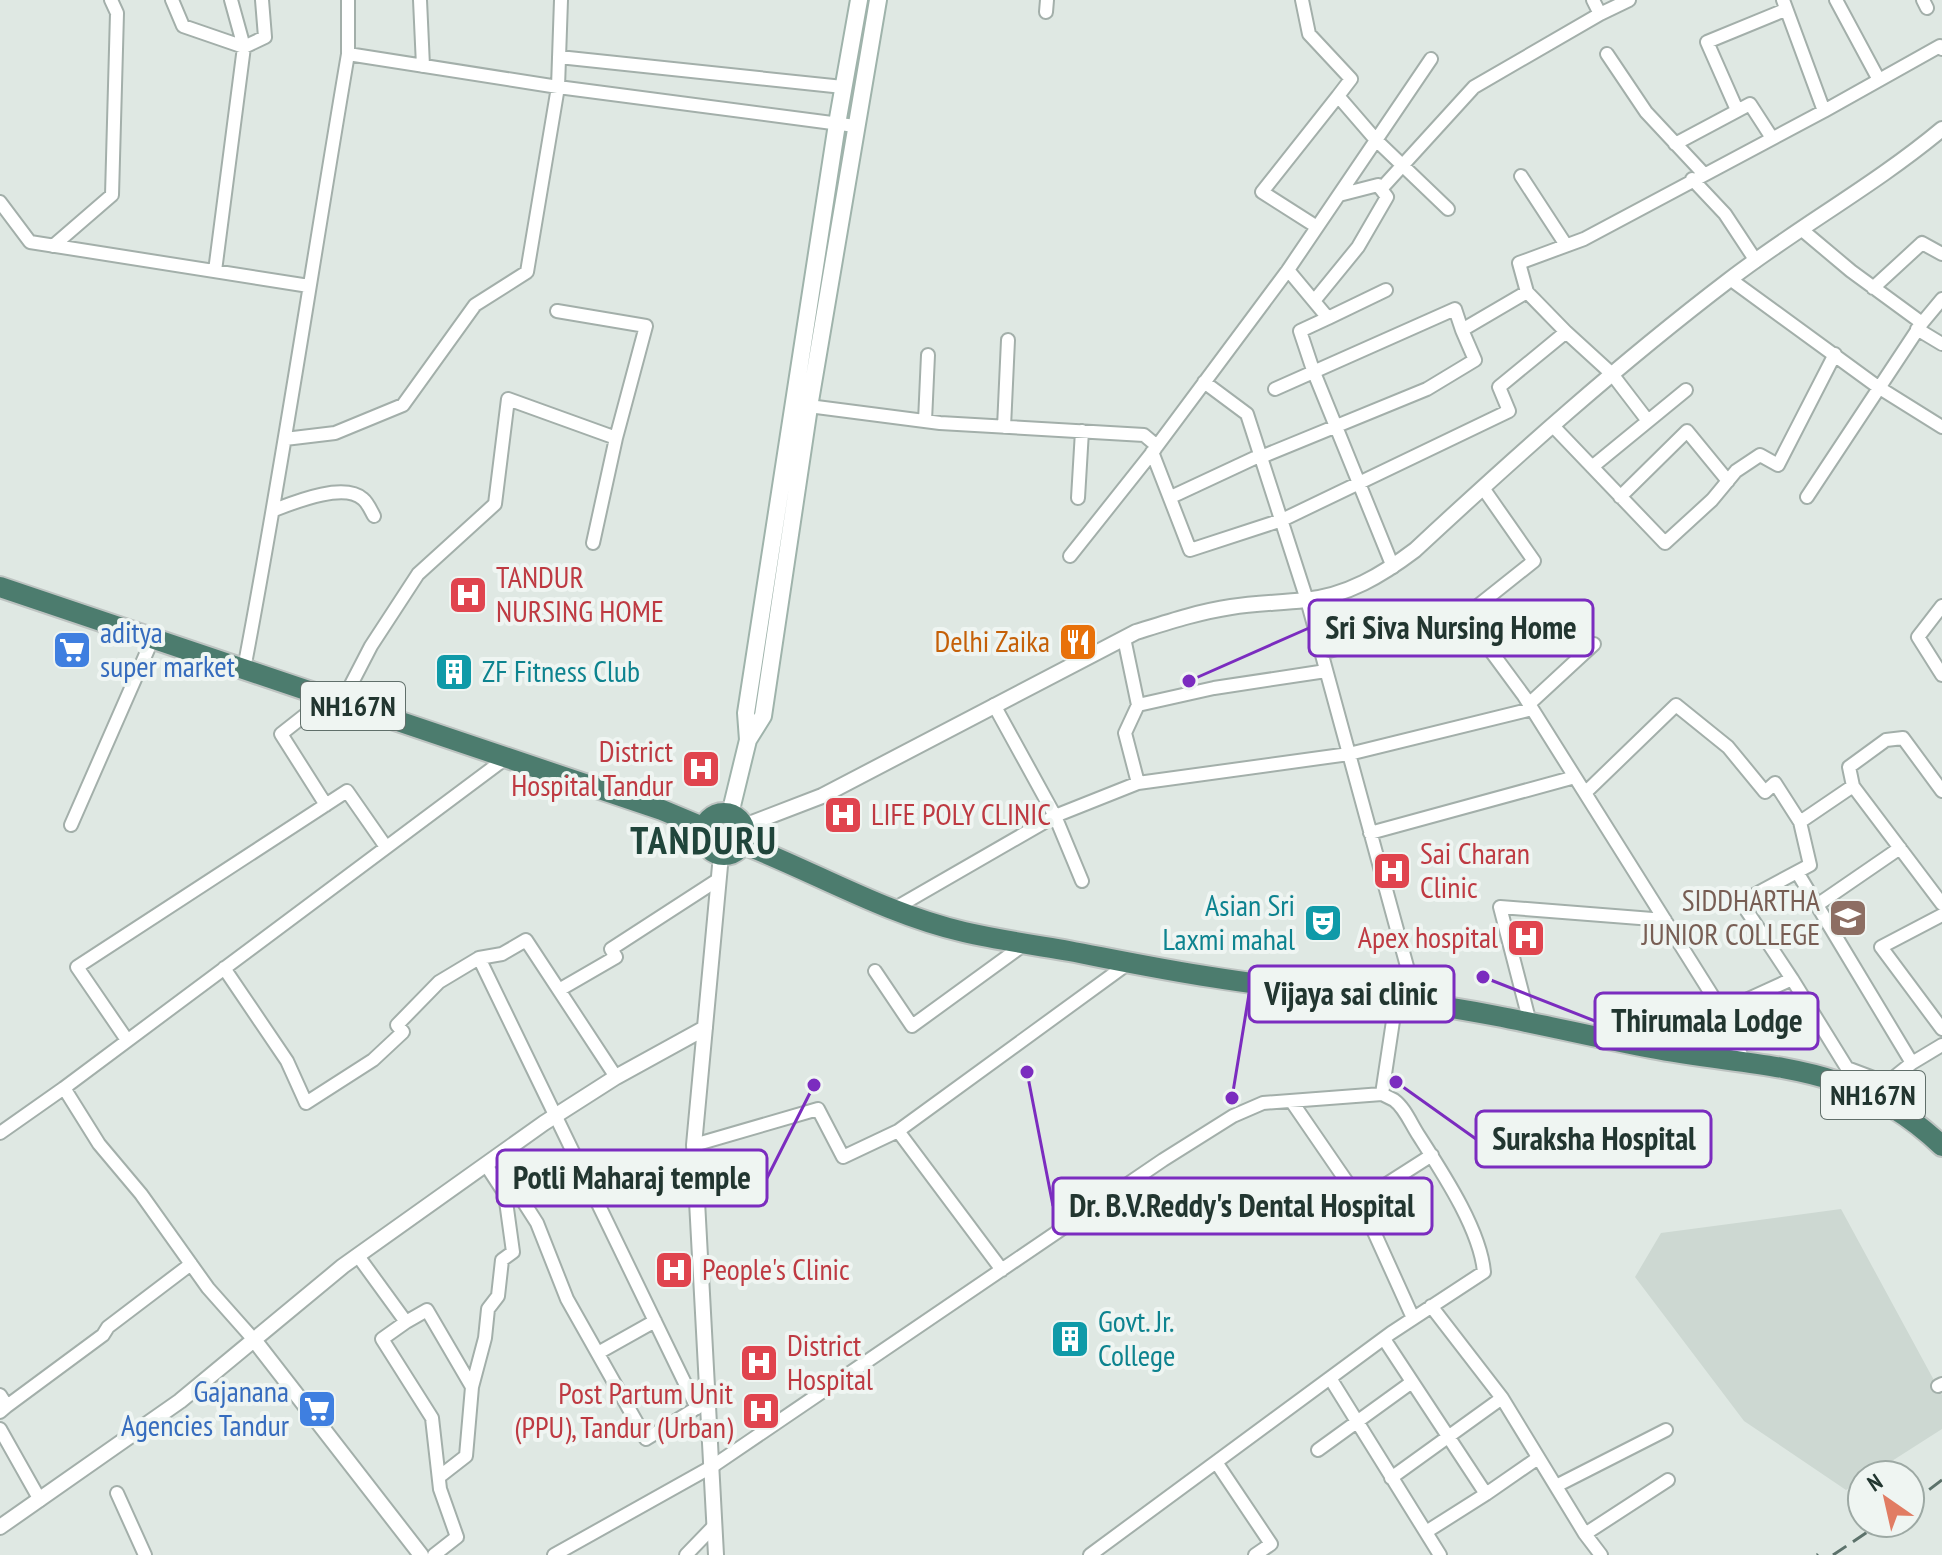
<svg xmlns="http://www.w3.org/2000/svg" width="1942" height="1555" font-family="'PT Sans Narrow',sans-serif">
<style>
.built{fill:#cdd8d2}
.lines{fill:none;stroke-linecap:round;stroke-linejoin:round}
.minor-casing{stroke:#a3afaa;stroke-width:16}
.tertiary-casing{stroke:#a3afaa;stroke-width:18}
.secondary-casing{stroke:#9fb3ab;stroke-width:20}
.trunk-casing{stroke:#bdc3c1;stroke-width:24}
.minor{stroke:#fff;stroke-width:12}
.tertiary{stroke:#fff;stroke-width:14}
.secondary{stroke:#fff;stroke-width:16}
.trunk{stroke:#4c7c6e;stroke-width:20}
.rail{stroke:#5c726b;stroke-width:3;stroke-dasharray:16 8;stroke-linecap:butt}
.labels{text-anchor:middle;stroke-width:8;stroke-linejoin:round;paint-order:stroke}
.shield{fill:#eff5f2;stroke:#606f6a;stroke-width:2}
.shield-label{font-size:28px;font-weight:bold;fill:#223630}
.health-label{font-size:30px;fill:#be3a42;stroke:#eff5f2;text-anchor:start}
.shop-label{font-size:30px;fill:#366cbe;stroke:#eff5f2;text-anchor:start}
.food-label{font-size:30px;fill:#c56008;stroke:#eff5f2;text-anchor:end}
.culture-label{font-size:30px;fill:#0d838f;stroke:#eff5f2;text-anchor:start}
.education-label{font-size:30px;fill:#785e54;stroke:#eff5f2;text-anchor:end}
.district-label{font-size:38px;font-weight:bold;letter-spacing:2px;fill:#20453b;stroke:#eff5f2}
.leader{fill:none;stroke:#7b2cbf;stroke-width:3}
.callout-dot{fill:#7b2cbf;stroke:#eff5f2;stroke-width:3}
.callout{fill:#eff5f2;stroke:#7b2cbf;stroke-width:3}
.callout-label{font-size:32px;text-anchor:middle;font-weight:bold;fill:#223630}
</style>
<rect width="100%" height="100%" fill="#dfe8e3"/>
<!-- built -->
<path class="built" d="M1841 1209 1942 1395V1429L1870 1475H1862V1480L1846 1490 1744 1421 1635 1277 1661 1233Z"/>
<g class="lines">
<defs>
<path id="minor" d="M172 0 183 26 244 47 215 271
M231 0 244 47 265 37 262 0
M420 0 423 66
M1302 0 1309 34 1351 79 1338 96 1376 140 1448 209
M1593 0 1600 14 1629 0
M1836 0 1879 80
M1923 0 1927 8
M1046 12 1047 0
M348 54V0
M1607 54 1646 112 1703 173
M559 57 843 87
M1737 110 1707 42 1785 10
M1824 111 1940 46 1942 49
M1675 144 1750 104 1772 138
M1521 176 1566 245
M1692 179 1725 214 1756 261
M1381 189 1474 87 1600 14
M0 202 30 242 309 286
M1317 227 1262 192 1338 96
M1801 229 1851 271 1922 323 1807 497
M53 246 112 195 117 13 111 0
M1288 270 1328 318 1300 331 1313 370 1393 567
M1730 279 1878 387 1942 427
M1873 288 1922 243 1942 254
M1314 301 1358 247 1387 197 1378 185 1339 195
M557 311 646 326 616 438
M1328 318 1386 290
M1922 323 1942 299
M1917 329 1942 344
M1566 332 1612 374 1648 421
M1204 382 1247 414 1307 600 1417 1003
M1275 389 1455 309 1462 330
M801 405 940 423 1144 435 1157 446 1288 270 1431 59
M925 421 928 355
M1553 426 1665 543 1712 500 1736 471 1760 455 1778 465 1835 354
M1004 427 1008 340
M285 439 335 433 403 405 475 305 527 272 558 87 561 0
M1152 452 1190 550 1282 520 1509 411 1499 387 1566 332 1527 292 1519 263 1584 239 1824 111 1783 0
M1261 457 1427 389 1475 360 1462 330 1527 292
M1592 467 1686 390
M1483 488 1534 561 1465 616 1524 696 1585 793 1722 1011 1744 1062
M1171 497 1261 455
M1620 497 1687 431 1728 481
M1078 498 1082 431
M274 510C295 502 344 482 363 499 368 503 371 511 374 516
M1070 556 1155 449
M1942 606 1918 637 1942 675
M1124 638 1138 705 1214 688 1326 671
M1321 653 1465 616
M244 669C283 465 313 259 348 54L558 87 855 126
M342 702 371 646 418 574 495 504 508 399 616 438 593 543
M1529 704 1594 644
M994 705 1055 816 1138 783 1349 754 1532 709
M1138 705 1125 733 1138 783
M1853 786 1849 767 1886 740 1903 738 1942 791
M1585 793 1676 705 1728 747 1765 792 1775 783 1800 822 1810 865 1741 902 1792 979 1722 1011
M326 805 281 734 328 697
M1800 822 1853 786 1942 904
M71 825 153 638
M1370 833 1575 777
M1817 905 1900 848
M892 910 1055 816 1082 881
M1942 915 1881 947 1942 1029
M224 968 287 1061 306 1103 373 1060 403 1032 397 1025 439 982 479 958
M875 971 912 1026 1026 943
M1792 979 1847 1068 1887 1083 1912 1063 1797 872
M559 990 616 957 611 949 719 879
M1530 1023 1500 907 1665 920
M127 1040 77 967 347 791 386 847
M1912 1063 1942 1045
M616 1077 526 940 502 954 479 958 697 1408
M1382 1094 1396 1001
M1292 1102 1360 1201
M0 1133 64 1088
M694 1145 818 1109 843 1157 898 1131
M505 1194 514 1187 537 1223 567 1299 646 1439 703 1404
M358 1256 406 1322 382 1339 432 1418 440 1489 457 1537 434 1555
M1002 1270 898 1131 1130 962
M1431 1306 1502 1398 1585 1534 1601 1555
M1413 1318 1360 1201 1432 1155
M406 1322 427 1310 472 1387
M1384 1339 1486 1494 1426 1532
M255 1341 208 1288 141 1194 99 1144 64 1088 506 758
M598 1353 655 1321
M1330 1378 1440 1555
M1938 1386 1942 1384
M0 1395 7 1406 0 1412
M7 1406 103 1335 108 1327 191 1264
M0 1429 40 1500
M1318 1450 1412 1382
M1216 1462 1271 1544 1255 1555
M439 1477 466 1456 472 1387 485 1338 488 1309 498 1296 502 1260 513 1252 505 1194 486 1165
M1391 1478 1502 1398
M1556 1486 1666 1430
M117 1493 145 1555
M1486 1494 1538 1458
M1585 1534 1668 1480
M554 1555 713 1466 1163 1160 1233 1116 1263 1103 1382 1094C1384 1095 1392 1099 1394 1100 1405 1108 1411 1124 1419 1136 1442 1172 1480 1229 1484 1272L1391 1333 1090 1555
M686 1555 713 1527"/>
<path id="tertiary" d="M744 826 822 796 1136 632C1168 622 1198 612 1231 607 1256 603 1280 603 1305 600 1347 596 1382 575 1415 550 1516 456 1619 364 1729 280 1798 227 1875 185 1942 129
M255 1341 421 1555
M0 1527 180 1401 343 1266 544 1123 616 1077 705 1028
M716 1555 694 1145 721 855"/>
<path id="secondary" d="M748 740 746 713 837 124 859 0
M730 814 748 740 763 716 809 407 878 0"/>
<path id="trunk" d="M0 587 662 810 705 828
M703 834a21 21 0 1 1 42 0a21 21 0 1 1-42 0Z
M743 844C817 873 886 914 964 932 999 940 1034 945 1069 951 1116 960 1164 970 1211 977 1279 988 1348 995 1417 1003 1496 1013 1573 1033 1651 1048 1765 1070 1851 1059 1942 1146"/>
</defs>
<!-- minor casing -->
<use href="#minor" class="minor-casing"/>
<!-- tertiary casing -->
<use href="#tertiary" class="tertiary-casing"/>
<!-- secondary casing -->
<use href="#secondary" class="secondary-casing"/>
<!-- trunk casing -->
<use href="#trunk" class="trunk-casing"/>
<!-- minor -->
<use href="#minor" class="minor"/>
<!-- tertiary -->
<use href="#tertiary" class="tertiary"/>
<!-- secondary -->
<use href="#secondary" class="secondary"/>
<!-- trunk -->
<use href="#trunk" class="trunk"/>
<!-- rail -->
<path class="rail" d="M1910 1504 1942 1480
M1817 1555 1818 1554
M1833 1555 1881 1523"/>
</g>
<!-- icons -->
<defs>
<symbol id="hospital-square" viewBox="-11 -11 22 22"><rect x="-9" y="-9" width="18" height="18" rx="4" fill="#e0444e" stroke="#eff5f2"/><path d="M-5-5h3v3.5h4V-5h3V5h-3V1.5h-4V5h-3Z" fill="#fff"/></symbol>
<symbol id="restaurant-square" viewBox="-11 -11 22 22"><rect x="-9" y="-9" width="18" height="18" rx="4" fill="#e8710a" stroke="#eff5f2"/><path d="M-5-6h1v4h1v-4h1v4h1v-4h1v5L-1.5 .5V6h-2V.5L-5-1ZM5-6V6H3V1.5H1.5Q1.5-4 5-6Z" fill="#fff"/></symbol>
<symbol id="supermarket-square" viewBox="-11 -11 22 22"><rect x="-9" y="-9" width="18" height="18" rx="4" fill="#3f7fe0" stroke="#eff5f2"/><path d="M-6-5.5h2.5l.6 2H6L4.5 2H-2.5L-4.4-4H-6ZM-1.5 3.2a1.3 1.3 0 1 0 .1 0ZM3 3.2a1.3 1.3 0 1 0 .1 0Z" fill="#fff"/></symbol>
<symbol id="building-square" viewBox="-11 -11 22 22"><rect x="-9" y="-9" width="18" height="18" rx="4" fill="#0f9aa8" stroke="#eff5f2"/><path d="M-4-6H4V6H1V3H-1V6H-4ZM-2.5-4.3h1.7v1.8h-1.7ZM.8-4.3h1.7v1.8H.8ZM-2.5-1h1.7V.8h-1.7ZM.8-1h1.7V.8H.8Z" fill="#fff"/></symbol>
<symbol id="university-square" viewBox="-11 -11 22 22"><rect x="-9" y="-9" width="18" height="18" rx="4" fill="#8d6e63" stroke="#eff5f2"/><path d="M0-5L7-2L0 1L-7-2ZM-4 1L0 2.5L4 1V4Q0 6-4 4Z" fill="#fff"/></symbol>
<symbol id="theatre-square" viewBox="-11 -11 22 22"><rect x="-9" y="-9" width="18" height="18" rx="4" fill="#0f9aa8" stroke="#eff5f2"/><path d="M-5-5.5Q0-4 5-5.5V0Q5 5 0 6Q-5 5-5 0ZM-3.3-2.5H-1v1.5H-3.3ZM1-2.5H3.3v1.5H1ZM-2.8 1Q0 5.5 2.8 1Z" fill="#fff"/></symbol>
</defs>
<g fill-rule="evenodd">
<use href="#hospital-square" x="446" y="573" width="44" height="44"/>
<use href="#restaurant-square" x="1056" y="620" width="44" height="44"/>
<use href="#supermarket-square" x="50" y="628" width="44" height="44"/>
<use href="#building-square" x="432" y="650" width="44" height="44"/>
<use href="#hospital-square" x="679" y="747" width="44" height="44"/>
<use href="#hospital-square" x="821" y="793" width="44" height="44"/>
<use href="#hospital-square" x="1370" y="849" width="44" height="44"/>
<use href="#university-square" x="1826" y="896" width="44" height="44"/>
<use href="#theatre-square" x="1301" y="901" width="44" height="44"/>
<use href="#hospital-square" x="1504" y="916" width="44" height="44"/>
<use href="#hospital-square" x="652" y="1248" width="44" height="44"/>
<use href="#building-square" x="1048" y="1317" width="44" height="44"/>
<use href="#hospital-square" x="737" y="1341" width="44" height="44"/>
<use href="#supermarket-square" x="295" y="1387" width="44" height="44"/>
<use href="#hospital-square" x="739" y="1389" width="44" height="44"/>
</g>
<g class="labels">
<!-- shield labels -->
<g class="shield">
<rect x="301" y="682" width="104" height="48" rx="6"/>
<rect x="1821" y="1071" width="104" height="48" rx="6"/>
</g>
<g class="shield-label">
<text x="353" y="716">NH167N</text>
<text x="1873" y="1105">NH167N</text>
</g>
<!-- health labels -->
<g class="health-label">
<text x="496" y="588">TANDUR<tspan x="496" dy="34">NURSING HOME</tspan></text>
<text x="673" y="762" text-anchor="end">District<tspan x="673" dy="34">Hospital Tandur</tspan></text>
<text x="871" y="825">LIFE POLY CLINIC</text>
<text x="1420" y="864">Sai Charan<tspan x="1420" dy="34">Clinic</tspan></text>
<text x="1498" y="948" text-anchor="end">Apex hospital</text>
<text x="702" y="1280">People's Clinic</text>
<text x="787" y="1356">District<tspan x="787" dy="34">Hospital</tspan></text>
<text x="733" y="1404" text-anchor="end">Post Partum Unit<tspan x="733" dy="34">(PPU), Tandur (Urban)</tspan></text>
</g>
<!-- shop labels -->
<g class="shop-label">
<text x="100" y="643">aditya<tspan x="100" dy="34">super market</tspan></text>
<text x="289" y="1402" text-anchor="end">Gajanana<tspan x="289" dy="34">Agencies Tandur</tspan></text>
</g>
<!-- food labels -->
<g class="food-label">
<text x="1050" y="652">Delhi Zaika</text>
</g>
<!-- culture labels -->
<g class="culture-label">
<text x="482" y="682">ZF Fitness Club</text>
<text x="1295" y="916" text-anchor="end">Asian Sri<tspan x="1295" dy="34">Laxmi mahal</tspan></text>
<text x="1098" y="1332">Govt. Jr.<tspan x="1098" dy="34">College</tspan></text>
</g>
<!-- education labels -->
<g class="education-label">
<text x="1820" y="911">SIDDHARTHA<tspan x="1820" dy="34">JUNIOR COLLEGE</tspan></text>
</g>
<!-- district labels -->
<g class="district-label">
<text x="704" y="854">TANDURU</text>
</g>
</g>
<!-- callouts -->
<path class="leader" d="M1189 681L1309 628M1232 1098L1249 994M1483 977L1595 1021M1396 1082L1476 1139M814 1085L767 1178M1027 1072L1053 1206"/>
<g class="callout-dot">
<circle cx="1189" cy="681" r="8"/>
<circle cx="1232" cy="1098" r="8"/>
<circle cx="1483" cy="977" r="8"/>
<circle cx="1396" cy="1082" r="8"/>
<circle cx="814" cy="1085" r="8"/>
<circle cx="1027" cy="1072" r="8"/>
</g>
<g class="callout">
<rect x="1309" y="600" width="284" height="56" rx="8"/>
<rect x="1249" y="966" width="205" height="56" rx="8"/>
<rect x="1595" y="993" width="223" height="56" rx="8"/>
<rect x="1476" y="1111" width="235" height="56" rx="8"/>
<rect x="497" y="1150" width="270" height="56" rx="8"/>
<rect x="1053" y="1178" width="379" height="56" rx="8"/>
</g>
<g class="callout-label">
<text x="1451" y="639">Sri Siva Nursing Home</text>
<text x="1351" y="1005">Vijaya sai clinic</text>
<text x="1707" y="1032">Thirumala Lodge</text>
<text x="1594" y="1150">Suraksha Hospital</text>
<text x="632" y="1189">Potli Maharaj temple</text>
<text x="1242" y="1217">Dr. B.V.Reddy's Dental Hospital</text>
</g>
<!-- north arrow -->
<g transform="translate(1886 1499) rotate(326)"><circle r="38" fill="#eff5f2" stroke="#9da9a4" stroke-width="2"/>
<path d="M0-6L14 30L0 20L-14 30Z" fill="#e17c63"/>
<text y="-12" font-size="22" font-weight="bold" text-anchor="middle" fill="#223630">N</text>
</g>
</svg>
